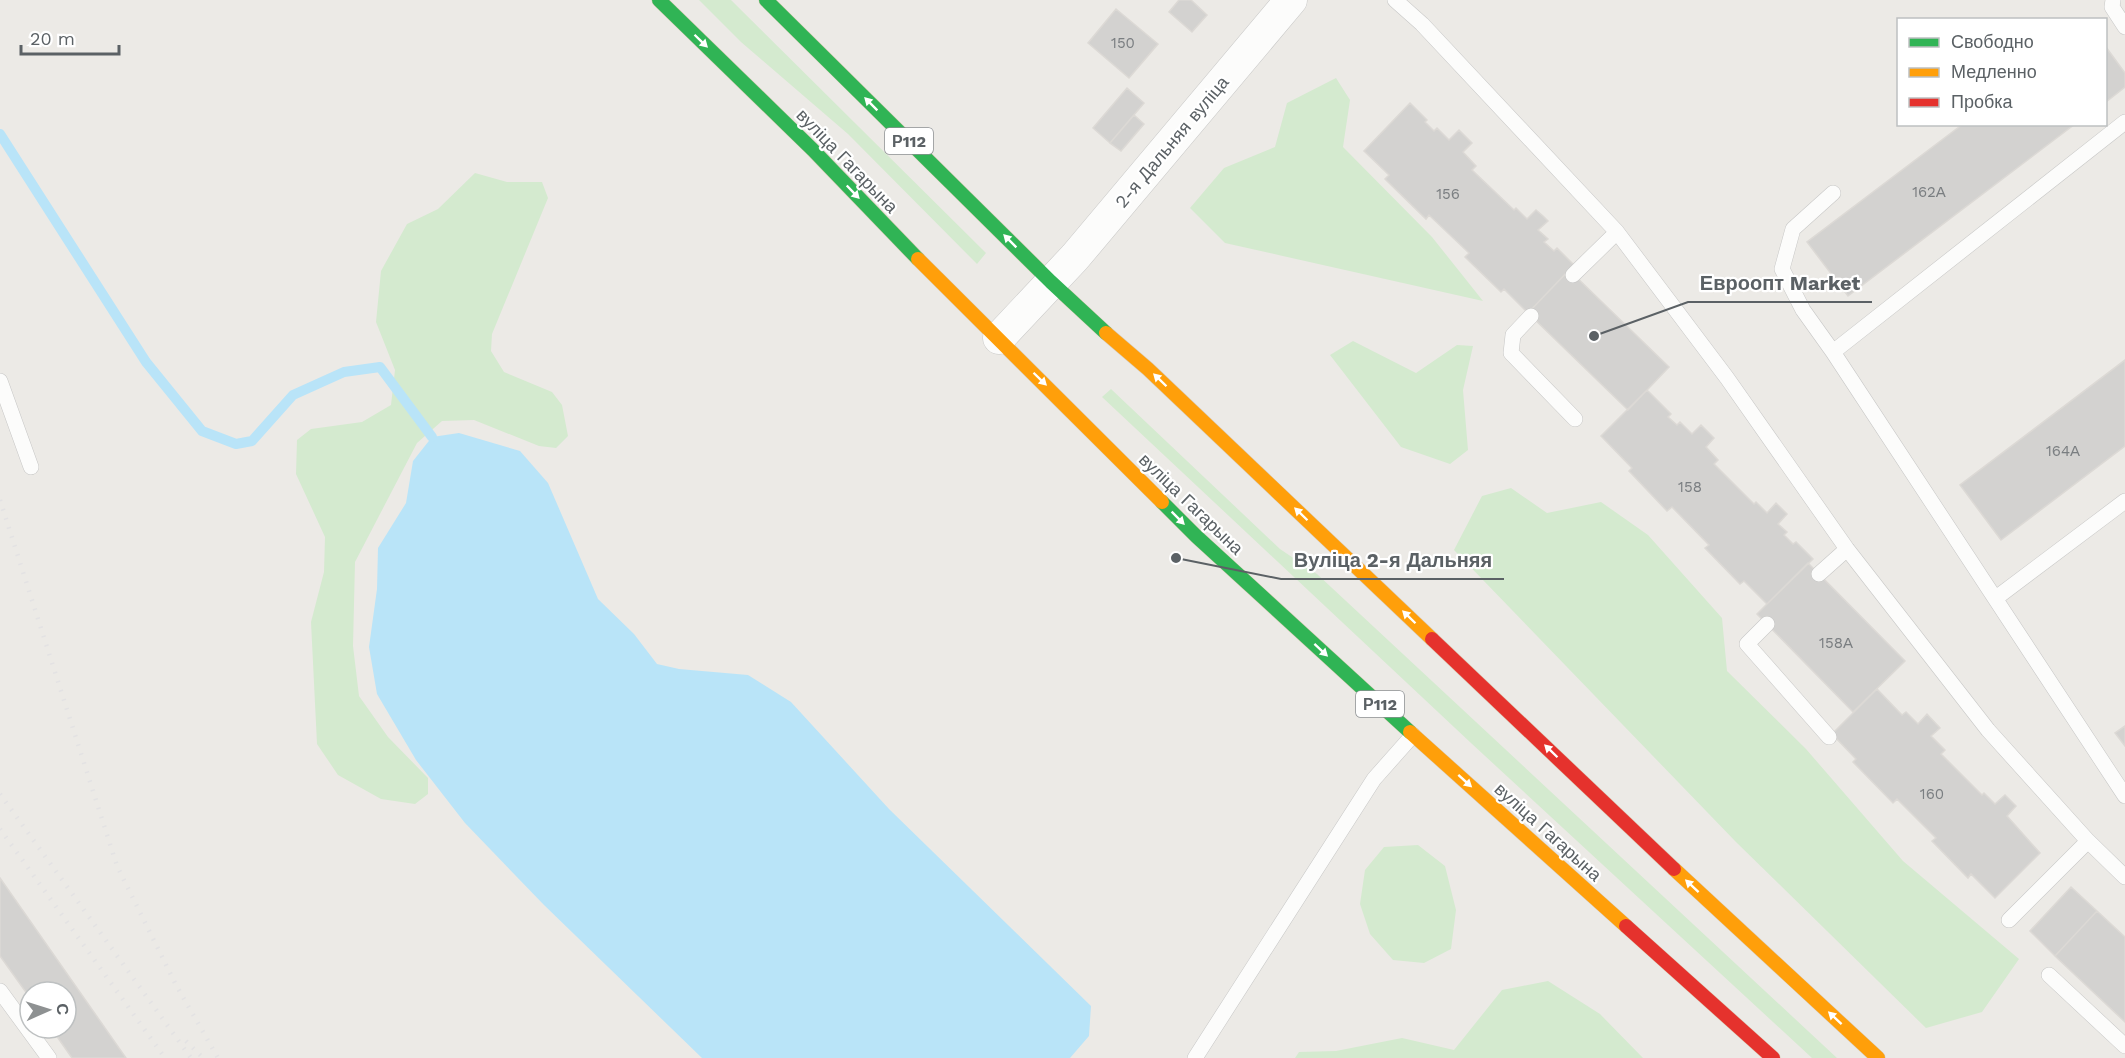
<svg xmlns="http://www.w3.org/2000/svg" width="2125" height="1058" font-family="'Work Sans',sans-serif">
<style>
.green{fill:#d4eacf}
.water{fill:#b9e4f8}
.lines{fill:none;stroke-linecap:round;stroke-linejoin:round}
.stream{stroke:#b9e4f8;stroke-width:10}
.building{fill:#d3d2d0;stroke:#dcd9d5;stroke-width:1.5}
.lane-casing{stroke:#c7c7c6;stroke-width:16}
.street-casing{stroke:#c7c7c6;stroke-width:33}
.fast-casing{stroke:#d7c8b1;stroke-width:15}
.slow-casing{stroke:#d7c8b1;stroke-width:15}
.jam-casing{stroke:#d7c8b1;stroke-width:15}
.lane{stroke:#fcfcfb;stroke-width:15}
.street{stroke:#fcfcfb;stroke-width:32}
.fast{stroke:#30b455;stroke-width:14}
.slow{stroke:#ff9f0a;stroke-width:14}
.jam{stroke:#e5322d;stroke-width:14}
.rail{stroke:#e3e2e3;stroke-width:4.5;stroke-dasharray:1.5 8;stroke-linecap:butt}
.oneway{fill:#fff}
.labels{text-anchor:middle;stroke-width:4.5;stroke-linejoin:round;paint-order:stroke}
.number-label{font-size:15px;fill:#7a7e81}
.shield{fill:#fff;stroke:#8c9093;stroke-width:1.5}
.shield-label{font-size:16px;font-weight:bold;fill:#5b6165}
.street-label{font-size:18px;fill:#5b6165;stroke:#fff}
.leader{fill:none;stroke:#5b6165;stroke-width:2}
.callout-dot{fill:#5b6165;stroke:#fff;stroke-width:2}
.callout-label{font-size:20px;text-anchor:middle;font-weight:bold;fill:#5b6165;stroke:#fff;stroke-width:4.5;stroke-linejoin:round;paint-order:stroke}
</style>
<rect width="100%" height="100%" fill="#eceae6"/>
<!-- green -->
<path class="green" d="M699 0H731L986 253 977 264 848 134 741 42Z
M1336 78 1350 100 1343 147 1432 237 1483 301 1225 243 1190 208 1224 168 1275 147 1287 103Z
M475 173 507 182H542L548 198 492 334 491 351 504 372 552 392 562 405 568 436 556 448 539 446 474 420 442 421 417 443 355 562 353 646 359 696 388 737 428 778V794L415 804 381 799 338 775 317 744 311 622 324 572 325 537 296 474 297 440 311 429 362 422 391 405 395 370 376 322 381 271 407 224 438 209Z
M1353 341 1416 373 1457 345 1473 346 1463 390 1468 450 1450 464 1401 447 1330 355Z
M1111 389 1280 549 1317 574 1837 1058H1812L1471 743 1102 397Z
M1511 488 1547 513 1601 502 1648 535 1722 618 1727 671 1806 749 1903 861 2019 959 1982 1012 1926 1028 1736 842 1454 550 1482 496Z
M1418 845 1445 866 1456 910 1451 949 1424 963 1393 960 1370 934 1360 904 1365 870 1384 847Z
M1548 981 1600 1014 1643 1058H1295L1299 1052 1336 1051 1402 1038 1454 1050 1502 990Z"/>
<!-- water -->
<path class="water" d="M459 433 520 451 548 483 598 599 634 634 657 664 679 669 748 675 791 702 889 809 1091 1006 1089 1036 1070 1058H702L544 905 465 823 416 760 377 694 369 647 377 589 378 548 406 503 413 461 432 437Z"/>
<g class="lines">
<!-- stream -->
<path class="stream" d="M0 134 146 362 202 431 236 444 252 441 293 395 344 372 380 367 432 437"/>
</g>
<!-- building -->
<path class="building" d="M1179 0H1191L1207 15 1192 32 1169 12Z
M1116 9 1158 44 1129 78 1088 43Z
M2106 47 2125 73V87L2106 102Z
M1127 88 1144 103 1110 143 1093 128Z
M1410 103 1427 120 1425 122 1434 131 1437 128 1449 140 1459 130 1472 143 1463 152 1476 166 1472 170 1514 210 1516 208 1527 219 1536 210 1543 216 1548 221 1538 230 1548 239 1544 242 1554 251 1557 248 1574 265 1528 313 1504 289 1501 292 1465 257 1469 253 1429 215 1426 219 1385 179 1389 175 1364 151Z
M1134 115 1144 124 1121 151 1110 143Z
M1963 124H2075L1848 296 1807 242Z
M1569 270 1669 367 1628 410 1528 313Z
M2125 360V446L2001 540 1960 485Z
M1647 390 1671 414 1668 417 1677 425 1680 422 1692 434 1701 425 1714 438 1706 447 1718 460 1714 464 1754 504 1756 502 1767 513 1776 503 1787 514 1778 524 1787 532 1784 535 1793 544 1796 542 1813 559 1767 604 1744 581 1740 584 1705 548 1709 545 1672 507 1667 511 1629 471 1632 468 1601 436Z
M1808 563 1905 661 1853 712 1757 614Z
M1877 689 1902 715 1906 712 1918 724 1927 714 1940 728 1931 736 1945 750 1941 754 1982 795 1984 793 1995 804 2005 795 2016 806 2007 816 2040 853 1995 898 1971 874 1968 878 1932 841 1936 838 1897 799 1893 803 1853 762 1856 759 1832 734Z
M2125 726V746L2115 733Z
M0 878 126 1058H72L51 1028H66V992H30V998L0 956Z
M2071 887 2097 911 2055 956 2030 931Z
M2097 911 2125 937V1022L2055 956Z"/>
<g class="lines">
<defs>
<path id="lane" d="M1395 0 1422 24 1617 232 1727 378 1847 549 1988 730 2088 841 2125 877
M2113 0 2112 7 2125 27
M2125 122 1833 352 2125 796
M1833 193 1793 229 1782 269 1803 310 1833 352
M1573 275 1617 232
M1531 316 1513 335 1511 353 1575 419
M0 381 31 467
M1819 574 1847 549
M1996 598 2125 501
M1767 624 1747 644 1829 737
M2009 920 2088 841
M2049 975 2125 1046
M0 991 49 1058
M1195 1058 1374 779 1413 735"/>
<path id="street" d="M999 338 1075 257 1291 0"/>
<path id="fast" d="M659 0 813 150 918 259
M766 0 1051 282 1106 333
M1162 502 1196 536 1410 732"/>
<path id="slow" d="M918 259 1162 502
M1106 333 1148 369 1432 639
M1410 732 1626 926
M1674 869 1878 1058"/>
<path id="jam" d="M1432 639 1674 869
M1626 926 1773 1058"/>
</defs>
<!-- lane casing -->
<use href="#lane" class="lane-casing"/>
<!-- street casing -->
<use href="#street" class="street-casing"/>
<!-- fast casing -->
<use href="#fast" class="fast-casing"/>
<!-- slow casing -->
<use href="#slow" class="slow-casing"/>
<!-- jam casing -->
<use href="#jam" class="jam-casing"/>
<!-- lane -->
<use href="#lane" class="lane"/>
<!-- street -->
<use href="#street" class="street"/>
<!-- fast -->
<use href="#fast" class="fast"/>
<!-- slow -->
<use href="#slow" class="slow"/>
<!-- jam -->
<use href="#jam" class="jam"/>
<!-- rail -->
<path class="rail" d="M0 500 117 866 176 985 218 1058
M0 794 191 1058
M0 829 165 1058
M186 1041 203 1058"/>
</g>
<!-- one-way arrows -->
<defs><path id="oneway-solid" d="M-6-.8H1V-3.2L6.5 0L1 3.2V.8H-6Z" transform="scale(1.5)"/></defs>
<g class="oneway">
<use href="#oneway-solid" transform="translate(701 41) rotate(44)"/>
<use href="#oneway-solid" transform="translate(871 104) rotate(-135)"/>
<use href="#oneway-solid" transform="translate(853 192) rotate(46)"/>
<use href="#oneway-solid" transform="translate(1010 241) rotate(-135)"/>
<use href="#oneway-solid" transform="translate(1040 379) rotate(44)"/>
<use href="#oneway-solid" transform="translate(1160 380) rotate(-136)"/>
<use href="#oneway-solid" transform="translate(1301 514) rotate(-136)"/>
<use href="#oneway-solid" transform="translate(1178 518) rotate(45)"/>
<use href="#oneway-solid" transform="translate(1409 617) rotate(-136)"/>
<use href="#oneway-solid" transform="translate(1321 650) rotate(43)"/>
<use href="#oneway-solid" transform="translate(1551 751) rotate(-136)"/>
<use href="#oneway-solid" transform="translate(1465 781) rotate(42)"/>
<use href="#oneway-solid" transform="translate(1692 886) rotate(-137)"/>
<use href="#oneway-solid" transform="translate(1835 1018) rotate(-137)"/>
</g>
<g class="labels">
<!-- number labels -->
<g class="number-label">
<text x="1123" y="48">150</text>
<text x="1929" y="197">162А</text>
<text x="1448" y="199">156</text>
<text x="2063" y="456">164А</text>
<text x="1690" y="492">158</text>
<text x="1836" y="648">158А</text>
<text x="1932" y="799">160</text>
</g>
<!-- shield labels -->
<g class="shield">
<rect x="885" y="128" width="48" height="26" rx="4.5"/>
<rect x="1356" y="691" width="48" height="26" rx="4.5"/>
</g>
<g class="shield-label">
<text x="909" y="147">Р112</text>
<text x="1380" y="710">Р112</text>
</g>
<!-- street labels -->
<g class="street-label">
<text transform="translate(1172 142) rotate(-50)" y="6">2-я Дальняя вуліца</text>
<text transform="translate(847 161) rotate(46)" y="6">вуліца Гагарына</text>
<text transform="translate(1191 504) rotate(44)" y="6">вуліца Гагарына</text>
<text transform="translate(1548 832) rotate(42)" y="6">вуліца Гагарына</text>
</g>
</g>
<!-- callouts -->
<path class="leader" d="M1594 336L1688 302H1872M1176 558L1281 579H1504"/>
<g class="callout-dot">
<circle cx="1594" cy="336" r="6"/>
<circle cx="1176" cy="558" r="6"/>
</g>
<g class="callout-label">
<text x="1780" y="290">Евроопт Market</text>
<text x="1393" y="567">Вуліца 2-я Дальняя</text>
</g>
<!-- legend -->
<rect x="1897" y="18" width="210" height="108" fill="#ffffff" stroke="#bdc0c1" stroke-width="1.5"/>
<rect x="1909" y="38" width="30" height="9" fill="#30b455" stroke="#bdc0c1" stroke-width="1.5"/>
<text x="1951" y="48" font-size="18" fill="#5b6165">Свободно</text>
<rect x="1909" y="68" width="30" height="9" fill="#ff9f0a" stroke="#bdc0c1" stroke-width="1.5"/>
<text x="1951" y="78" font-size="18" fill="#5b6165">Медленно</text>
<rect x="1909" y="98" width="30" height="9" fill="#e5322d" stroke="#bdc0c1" stroke-width="1.5"/>
<text x="1951" y="108" font-size="18" fill="#5b6165">Пробка</text>
<!-- north arrow -->
<g transform="translate(48 1010) rotate(87)"><circle r="28" fill="#ffffff" stroke="#bdc0c1" stroke-width="1.5"/>
<path d="M0-4.5L10 22L0 15L-10 22Z" fill="#8e9192"/>
<text y="-9" font-size="16" font-weight="bold" text-anchor="middle" fill="#5b6165">С</text>
</g>
<!-- scale -->
<path d="M21 45v9h98v-9" fill="none" stroke="#5b6165" stroke-width="3"/>
<text x="30" y="45" font-size="18" fill="#5b6165" stroke="#ffffff" stroke-width="4.5" paint-order="stroke">20 m</text>
</svg>
